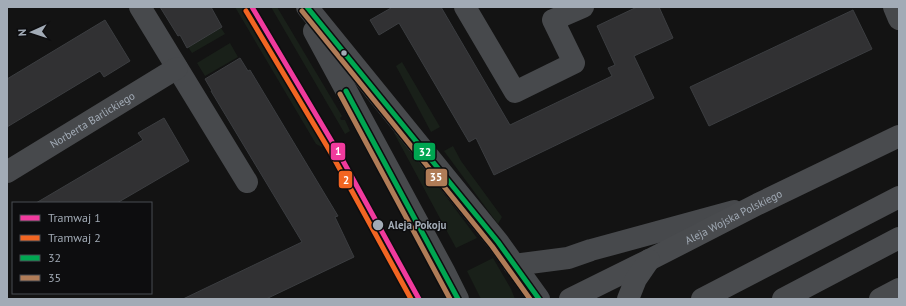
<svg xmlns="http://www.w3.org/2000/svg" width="906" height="306" font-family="'PT Sans',sans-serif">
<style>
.green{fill:#192019}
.building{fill:#313133;stroke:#3b3d40}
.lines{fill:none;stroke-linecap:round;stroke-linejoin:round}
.minor{stroke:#47494c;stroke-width:22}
.major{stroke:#494b4e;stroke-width:22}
.bus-1-casing{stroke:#0d0d0f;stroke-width:8}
.bus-2-casing{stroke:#0d0d0f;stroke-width:8}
.bus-1{stroke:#00a651;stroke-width:5}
.bus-2{stroke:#b07c57;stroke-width:5}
.tram-1-casing{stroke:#0d0d0f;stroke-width:8}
.tram-2-casing{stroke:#0d0d0f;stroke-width:8}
.tram-1{stroke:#f13a9d;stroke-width:5}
.tram-2{stroke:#f26522;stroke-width:5}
.bus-dot{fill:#a2abb6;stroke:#0d0d0f;stroke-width:1.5}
.labels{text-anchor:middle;stroke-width:3;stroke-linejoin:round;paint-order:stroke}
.street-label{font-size:11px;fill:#a2abb6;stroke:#0d0d0f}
.stop-label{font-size:11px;font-weight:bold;fill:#a2abb6;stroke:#0d0d0f;text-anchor:start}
.line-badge{stroke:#0d0d0f;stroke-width:1.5}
.badge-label{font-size:11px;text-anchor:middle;font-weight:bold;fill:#fff}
</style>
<rect width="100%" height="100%" fill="#131313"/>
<!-- green -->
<path class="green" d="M235 7H246L328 144 322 147 316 144Z
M271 7H277L342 116 340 118 341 120H345L350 131 345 134Z
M221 28 225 34 192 53 188 47Z
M230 43 238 57 205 76 197 63Z
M402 62 440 127 431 132 396 66Z
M397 131 477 238 456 248 394 133Z
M453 146 461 161 502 217 498 224 444 151Z
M493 258 511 289 515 299H481L467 271Z"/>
<!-- building -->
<path class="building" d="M160 7H211L222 27 187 48 180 35 178 36Z
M390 7H441L510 125 612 76 608 68 615 65 597 26 637 7H659L673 38 634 56 654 98 494 175 476 138 469 142 399 23 379 35 370 20 391 8Z
M853 10 872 49 709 126 690 87Z
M105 20 130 61 104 77 100 71 7 127V79Z
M240 58 248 71 250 70 338 216 335 217 354 257 266 299H183L302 242 211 91H212L205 79Z
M164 118 189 161 117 203H36L143 140 138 133Z"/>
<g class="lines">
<!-- minor -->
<g class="minor">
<path d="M140 7 247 182"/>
<path d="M307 7 498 242 539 299"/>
<path d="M465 7 515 92 574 63 553 20 583 7"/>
<path d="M894 7 899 19"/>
<path d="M314 31 444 271 458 299"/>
<path id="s1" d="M7 172 177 68"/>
<path d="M514 265 568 258 591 250 734 211"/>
</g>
<!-- major -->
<g class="major">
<path id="s2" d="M570 299 649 260 758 204 899 136"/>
<path d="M628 299 636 279 649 260"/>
<path d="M702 299 899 197"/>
<path d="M783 299 899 238"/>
<path d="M880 299 899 289"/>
</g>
<defs>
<path id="bus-1" d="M307 7 498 242 539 299
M346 91 458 299"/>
<path id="bus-2" d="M302 11 492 246 530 299
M340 94 450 299"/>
</defs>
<!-- bus-1 casing -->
<use href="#bus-1" class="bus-1-casing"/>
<!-- bus-2 casing -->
<use href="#bus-2" class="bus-2-casing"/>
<!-- bus-1 -->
<use href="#bus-1" class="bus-1"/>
<!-- bus-2 -->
<use href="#bus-2" class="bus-2"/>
<defs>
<path id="tram-1" d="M252 7 337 150 419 299"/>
<path id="tram-2" d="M246 11 331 153 411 299"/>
</defs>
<!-- tram-1 casing -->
<use href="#tram-1" class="tram-1-casing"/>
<!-- tram-2 casing -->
<use href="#tram-2" class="tram-2-casing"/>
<!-- tram-1 -->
<use href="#tram-1" class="tram-1"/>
<!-- tram-2 -->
<use href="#tram-2" class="tram-2"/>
</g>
<!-- markers -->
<g class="bus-dot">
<circle cx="344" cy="53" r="3.5"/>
<circle cx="378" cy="225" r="6"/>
</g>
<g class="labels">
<!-- street labels -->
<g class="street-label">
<text dy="4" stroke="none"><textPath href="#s1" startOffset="100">Norberta Barlickiego</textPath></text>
<text dy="4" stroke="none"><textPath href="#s2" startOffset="183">Aleja Wojska Polskiego</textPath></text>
</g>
<!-- stop labels -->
<g class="stop-label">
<text x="388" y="229">Aleja Pokoju</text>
</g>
</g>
<g class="line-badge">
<rect x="330" y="142" width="16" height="19" rx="4" fill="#f13a9d"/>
<rect x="413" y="142" width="23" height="19" rx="4" fill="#00a651"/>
<rect x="425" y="168" width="23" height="19" rx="4" fill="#b07c57"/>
<rect x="338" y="170" width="15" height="19" rx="4" fill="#f26522"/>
</g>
<g class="badge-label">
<text x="338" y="155">1</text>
<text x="425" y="156">32</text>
<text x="436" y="181">35</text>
<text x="346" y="184">2</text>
</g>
<!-- border -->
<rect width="906" height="306" fill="none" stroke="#a2abb6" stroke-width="16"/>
<!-- legend -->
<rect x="12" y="202" width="140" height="92" fill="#0d0d0f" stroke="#494c52"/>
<rect x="20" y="215" width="20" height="6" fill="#f13a9d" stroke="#494c52"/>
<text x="48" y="222" font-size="12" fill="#a2abb6">Tramwaj 1</text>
<rect x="20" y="235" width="20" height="6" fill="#f26522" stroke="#494c52"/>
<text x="48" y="242" font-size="12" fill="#a2abb6">Tramwaj 2</text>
<rect x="20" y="255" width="20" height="6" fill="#00a651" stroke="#494c52"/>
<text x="48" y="262" font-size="12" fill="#a2abb6">32</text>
<rect x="20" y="275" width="20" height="6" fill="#b07c57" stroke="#494c52"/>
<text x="48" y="282" font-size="12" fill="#a2abb6">35</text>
<!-- north arrow -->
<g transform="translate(32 32) rotate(267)" stroke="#0d0d0f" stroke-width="3" paint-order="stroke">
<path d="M0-3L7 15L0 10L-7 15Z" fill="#a2abb6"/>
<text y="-6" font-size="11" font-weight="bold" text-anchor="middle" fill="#a2abb6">N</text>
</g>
</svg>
